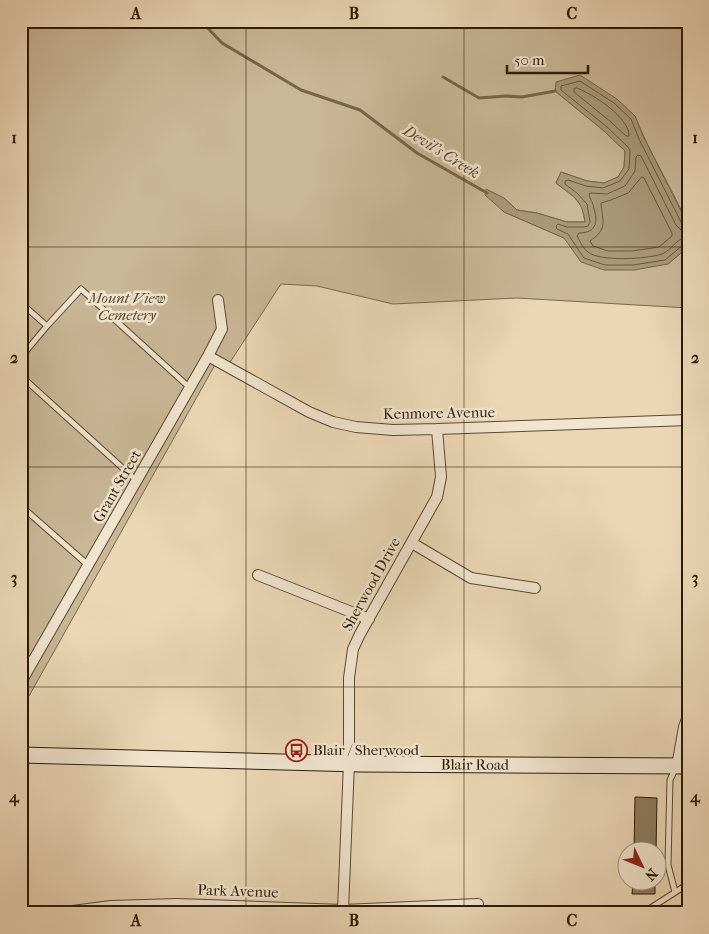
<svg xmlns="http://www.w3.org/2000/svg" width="709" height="934" font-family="'IM FELL French Canon',serif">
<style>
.green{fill:#cab798;stroke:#7a684e}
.water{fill:#a99779;stroke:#76654a}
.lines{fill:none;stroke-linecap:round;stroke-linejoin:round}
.shore{stroke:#6a583e;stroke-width:1}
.stream{stroke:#76654a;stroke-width:3}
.building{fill:#8e7c61;stroke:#2a1a04}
.lane-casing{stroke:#5a4930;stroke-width:7}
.street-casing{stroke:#5a4930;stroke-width:12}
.secondary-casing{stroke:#2a1a04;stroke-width:17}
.lane{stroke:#f2e5d0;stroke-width:5}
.street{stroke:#f2e5d0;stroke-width:10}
.secondary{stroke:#f2e5d0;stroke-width:15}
.grid{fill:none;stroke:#2a1a04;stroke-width:1;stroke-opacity:0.55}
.labels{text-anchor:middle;stroke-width:5;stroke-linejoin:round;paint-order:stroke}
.park-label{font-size:15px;font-style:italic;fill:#5a4930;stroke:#f2e5d0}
.street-label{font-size:15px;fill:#2a1a04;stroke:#f2e5d0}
.poi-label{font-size:15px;fill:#2a1a04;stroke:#f2e5d0;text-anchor:start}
.water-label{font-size:16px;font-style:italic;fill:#5d4c33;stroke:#f2e5d0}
.neatline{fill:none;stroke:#2a1a04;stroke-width:2}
.grid-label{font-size:16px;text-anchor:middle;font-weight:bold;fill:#2a1a04}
</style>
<rect width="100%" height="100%" fill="#ebd7b6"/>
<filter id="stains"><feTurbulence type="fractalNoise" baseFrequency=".004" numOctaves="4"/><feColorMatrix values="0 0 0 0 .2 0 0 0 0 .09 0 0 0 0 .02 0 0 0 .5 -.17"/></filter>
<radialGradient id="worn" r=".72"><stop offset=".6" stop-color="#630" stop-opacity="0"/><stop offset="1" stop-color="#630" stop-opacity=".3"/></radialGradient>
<!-- green -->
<path class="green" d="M21 21H688V225C672 188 650 154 635 116L555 91 604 131 625 151 624 167 618 177 604 183 587 181 561 172 556 183 574 197 582 207 585 222H567L537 213 517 210 504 198V212L564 238 668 264 688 247V308L517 298 393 304 317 286 281 284 227 367 216 363 29 696 21 695Z"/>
<!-- water -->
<path class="water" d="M580 75 617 99 635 116 643 136 683 215 688 225V247L668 264 634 270H604L581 262 564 238 504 212 485 195 486 189 504 198 517 210 537 213 567 222H585C582 199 573 196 556 183L561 172 587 181 604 183 618 177 624 167 625 151 604 131 555 91 556 82Z"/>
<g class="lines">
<!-- shore -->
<path class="shore" d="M577 88C593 94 630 118 629 136H626L611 122 574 92V89Z
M642 177 644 178 646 182 672 233V236L659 247 632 251H608L593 246 590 241C609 228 602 221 601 203L611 200 628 193Z
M688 225H684L681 222 639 139 631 119 614 103 580 81 561 86V90L607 127 628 147 630 151 629 169 620 181 603 188 586 186 568 180 565 181V184L577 193 587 204 590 222 588 226 584 227H567L558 224 556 226 557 229 568 234 584 258 605 265H633L665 260 683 245 688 244
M688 231 681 230 676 225 641 156 638 155 636 157 635 171 625 186 607 194 591 193 589 194C589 198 592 200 593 205 598 220 598 233 579 233L577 236C580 241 583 249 588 252 600 262 647 259 662 254 672 250 676 238 688 237"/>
<!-- stream -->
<path class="stream" d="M201 21 222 43 301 90 360 110 417 153 487 193
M443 77 479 98 506 96 522 97 555 91"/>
</g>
<!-- building -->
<path class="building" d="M635 797 657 798 656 852H634Z
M633 882H655V894H632Z"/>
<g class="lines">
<defs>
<path id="lane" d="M21 303 47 326
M21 357 47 326 81 289 190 388
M21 376 137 481
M21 506 88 565
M21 653 32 662
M675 892 668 865 670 780 676 767
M649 909 688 884"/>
<path id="street" d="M208 356 309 412 333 422 356 427 393 430 437 429 688 420
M412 543 471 578 535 588
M258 575 369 619
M21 682 208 356 222 329 218 300
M677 766 684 727 688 716
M343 910 349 763V678L353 649 360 634 437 497 441 477 437 429
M57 913 111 906 177 904 343 910 478 904"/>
<g id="secondary">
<path id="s1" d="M21 755 360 764 688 766"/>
</g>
</defs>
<!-- lane casing -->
<use href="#lane" class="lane-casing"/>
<!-- street casing -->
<use href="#street" class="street-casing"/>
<!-- secondary casing -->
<use href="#secondary" class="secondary-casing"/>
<!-- lane -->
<use href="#lane" class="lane"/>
<!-- street -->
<use href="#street" class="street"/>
<!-- secondary -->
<use href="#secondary" class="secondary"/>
</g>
<!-- grid -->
<path class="grid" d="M246 21V913M464 21V913M21 247H688M21 467H688M21 687H688"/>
<!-- icons -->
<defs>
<symbol id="bus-ring" viewBox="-11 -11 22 22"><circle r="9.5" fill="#f2e5d0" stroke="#8f2418" stroke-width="1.5"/><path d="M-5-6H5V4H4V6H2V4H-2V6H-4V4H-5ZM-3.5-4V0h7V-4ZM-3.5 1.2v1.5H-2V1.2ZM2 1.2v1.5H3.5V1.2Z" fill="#8f2418"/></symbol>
</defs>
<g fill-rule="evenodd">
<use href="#bus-ring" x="284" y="738" width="25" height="25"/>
</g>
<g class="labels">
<!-- park labels -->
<g class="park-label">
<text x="127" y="303">Mount View<tspan x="127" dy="17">Cemetery</tspan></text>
</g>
<!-- street labels -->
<g class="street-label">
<text transform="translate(439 413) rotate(-1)" y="5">Kenmore Avenue</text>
<text transform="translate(117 486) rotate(-60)" y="5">Grant Street</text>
<text transform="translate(371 584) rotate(-61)" y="5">Sherwood Drive</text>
<text dy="5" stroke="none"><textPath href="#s1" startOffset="454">Blair Road</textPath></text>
<text transform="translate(238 891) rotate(2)" y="5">Park Avenue</text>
</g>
<!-- poi labels -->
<g class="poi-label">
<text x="313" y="755">Blair / Sherwood</text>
</g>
<!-- water labels -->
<g class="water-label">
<text transform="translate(442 151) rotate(32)" y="6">Devil's Creek</text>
</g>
</g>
<!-- margin -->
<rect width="709" height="934" fill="none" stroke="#ebd7b6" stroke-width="55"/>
<!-- north arrow -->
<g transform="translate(642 866) rotate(133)"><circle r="24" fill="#f2e5d0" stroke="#a2947e"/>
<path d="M0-4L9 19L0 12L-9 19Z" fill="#8f2418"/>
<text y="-8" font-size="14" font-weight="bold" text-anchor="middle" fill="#2a1a04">N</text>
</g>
<!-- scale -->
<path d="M507 65v8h81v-8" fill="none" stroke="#2a1a04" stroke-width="2.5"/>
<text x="514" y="65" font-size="15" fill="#2a1a04" stroke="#f2e5d0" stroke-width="4" paint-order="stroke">50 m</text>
<rect x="28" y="28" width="654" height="878" class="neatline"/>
<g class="grid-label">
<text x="136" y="19">A</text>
<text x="354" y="19">B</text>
<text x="572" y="19">C</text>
<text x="14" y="143">1</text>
<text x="695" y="143">1</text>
<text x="14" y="363">2</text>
<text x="695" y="363">2</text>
<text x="14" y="583">3</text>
<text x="695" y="583">3</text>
<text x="14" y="802">4</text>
<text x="695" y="802">4</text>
<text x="136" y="926">A</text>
<text x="354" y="926">B</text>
<text x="572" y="926">C</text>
</g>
<rect width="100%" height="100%" filter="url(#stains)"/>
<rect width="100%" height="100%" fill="url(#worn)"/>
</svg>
